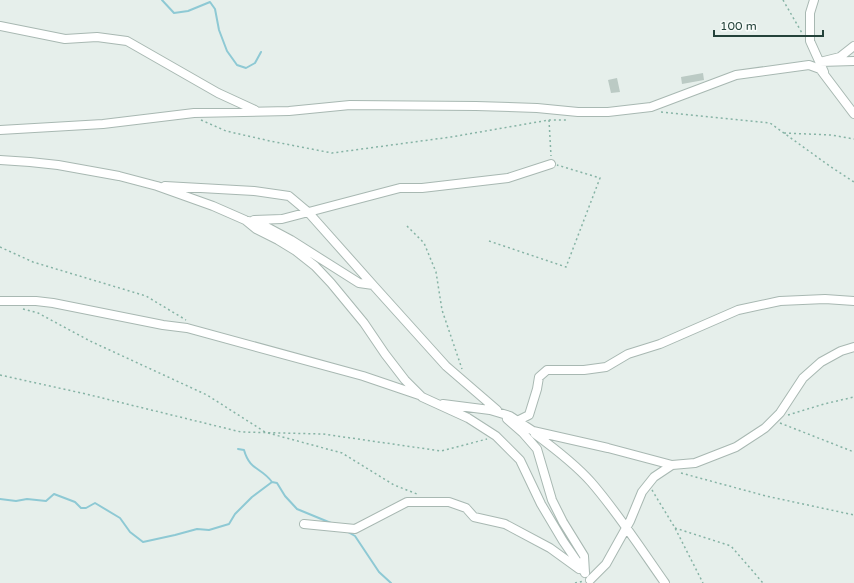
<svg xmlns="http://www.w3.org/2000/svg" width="854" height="583" font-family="'Varela Round',sans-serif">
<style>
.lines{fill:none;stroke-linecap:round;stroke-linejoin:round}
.stream{stroke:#8ec9d4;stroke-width:2}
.building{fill:#bbcac4}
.minor-casing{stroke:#a8b8b2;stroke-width:10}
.path{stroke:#86b3a5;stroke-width:1.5;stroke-dasharray:2 3;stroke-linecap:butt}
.minor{stroke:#fff;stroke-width:8}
</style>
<rect width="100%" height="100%" fill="#e6efeb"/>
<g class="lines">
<!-- stream -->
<path class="stream" d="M162 0 174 13 188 11 210 2 215 9 219 30 227 51 237 65 246 68 255 63 261 52
M238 449 244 450C250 471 261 467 272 482
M0 499 16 501 27 499 46 501 54 494 75 502 81 508H86L95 503 120 518 130 532 143 542 175 535 197 529 209 530 229 524 235 514 252 497 272 482 277 483 285 496 297 509 331 523
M348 532 355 536 379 572 391 583"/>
</g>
<!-- building -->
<path class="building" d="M703 73 704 80 682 84 681 77Z
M617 78 620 92 611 93 608 80Z"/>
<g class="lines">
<defs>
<path id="minor" d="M814 0 810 13V41L824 72
M0 26 65 39 97 37 127 41 218 93 255 110
M854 46 840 57 820 62 854 61
M0 130 103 124 194 113 289 111 350 105 476 106 537 108 578 112H608L651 107 736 75 809 65 820 69 854 114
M0 160 30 162 58 165 119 176 157 186 213 206 245 220 256 229 278 240 296 251 315 266 331 283 364 323 385 354 405 380 422 397 468 418 496 436 520 460 541 504 563 541 585 573
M165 186 254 191 289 196 308 212 373 285
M254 220 282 219 400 188H422L508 178 551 164
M248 221 261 224 291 240 359 283 373 285 446 366 497 410
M0 301H36L53 303 163 325 187 328 363 376 419 395
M443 404 490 410 510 416 533 431 608 448 672 465
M507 419 523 433 537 449 552 500 563 522 584 556 585 573
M517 421 529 415 537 389 539 377 547 370H584L606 367 628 354 660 344 738 310 780 301 825 299 854 301
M535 434C554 448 575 464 591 482 618 513 641 549 665 583
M304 524 355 529 407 502H449L466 508 474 517 505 524 550 548 579 569
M590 580 606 564 630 521 642 492 654 477 672 465 695 463 736 447 765 428 780 413 803 378 821 362 841 351 854 347"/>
</defs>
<!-- minor casing -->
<use href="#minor" class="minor-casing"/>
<!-- path -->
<path class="path" d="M783 0 802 33
M661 112 770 123 831 167 854 182
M201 120 226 131 270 141 332 153 451 137 549 120H568
M549 120 551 156
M784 133 831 135 854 139
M407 226 424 243 436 272 442 310 462 369
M489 241 566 267 600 178 557 165
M0 247 33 262 146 296 186 320
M23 309 38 313 90 341 207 395 265 432
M0 375 86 394 241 432 323 434 441 451 487 439
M788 415 824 404 854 397
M780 423 854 452
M268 433 342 453 394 485 417 494
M681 473 766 496 854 515
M652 490 675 528 703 583
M675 528 731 546 763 583
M575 583 584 581"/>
<!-- minor -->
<use href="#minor" class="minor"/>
</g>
<!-- scale -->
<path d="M714 30v6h109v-6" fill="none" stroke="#24423a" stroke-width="2"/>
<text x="720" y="30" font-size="12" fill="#24423a" stroke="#f7fbf9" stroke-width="3" paint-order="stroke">100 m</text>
</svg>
